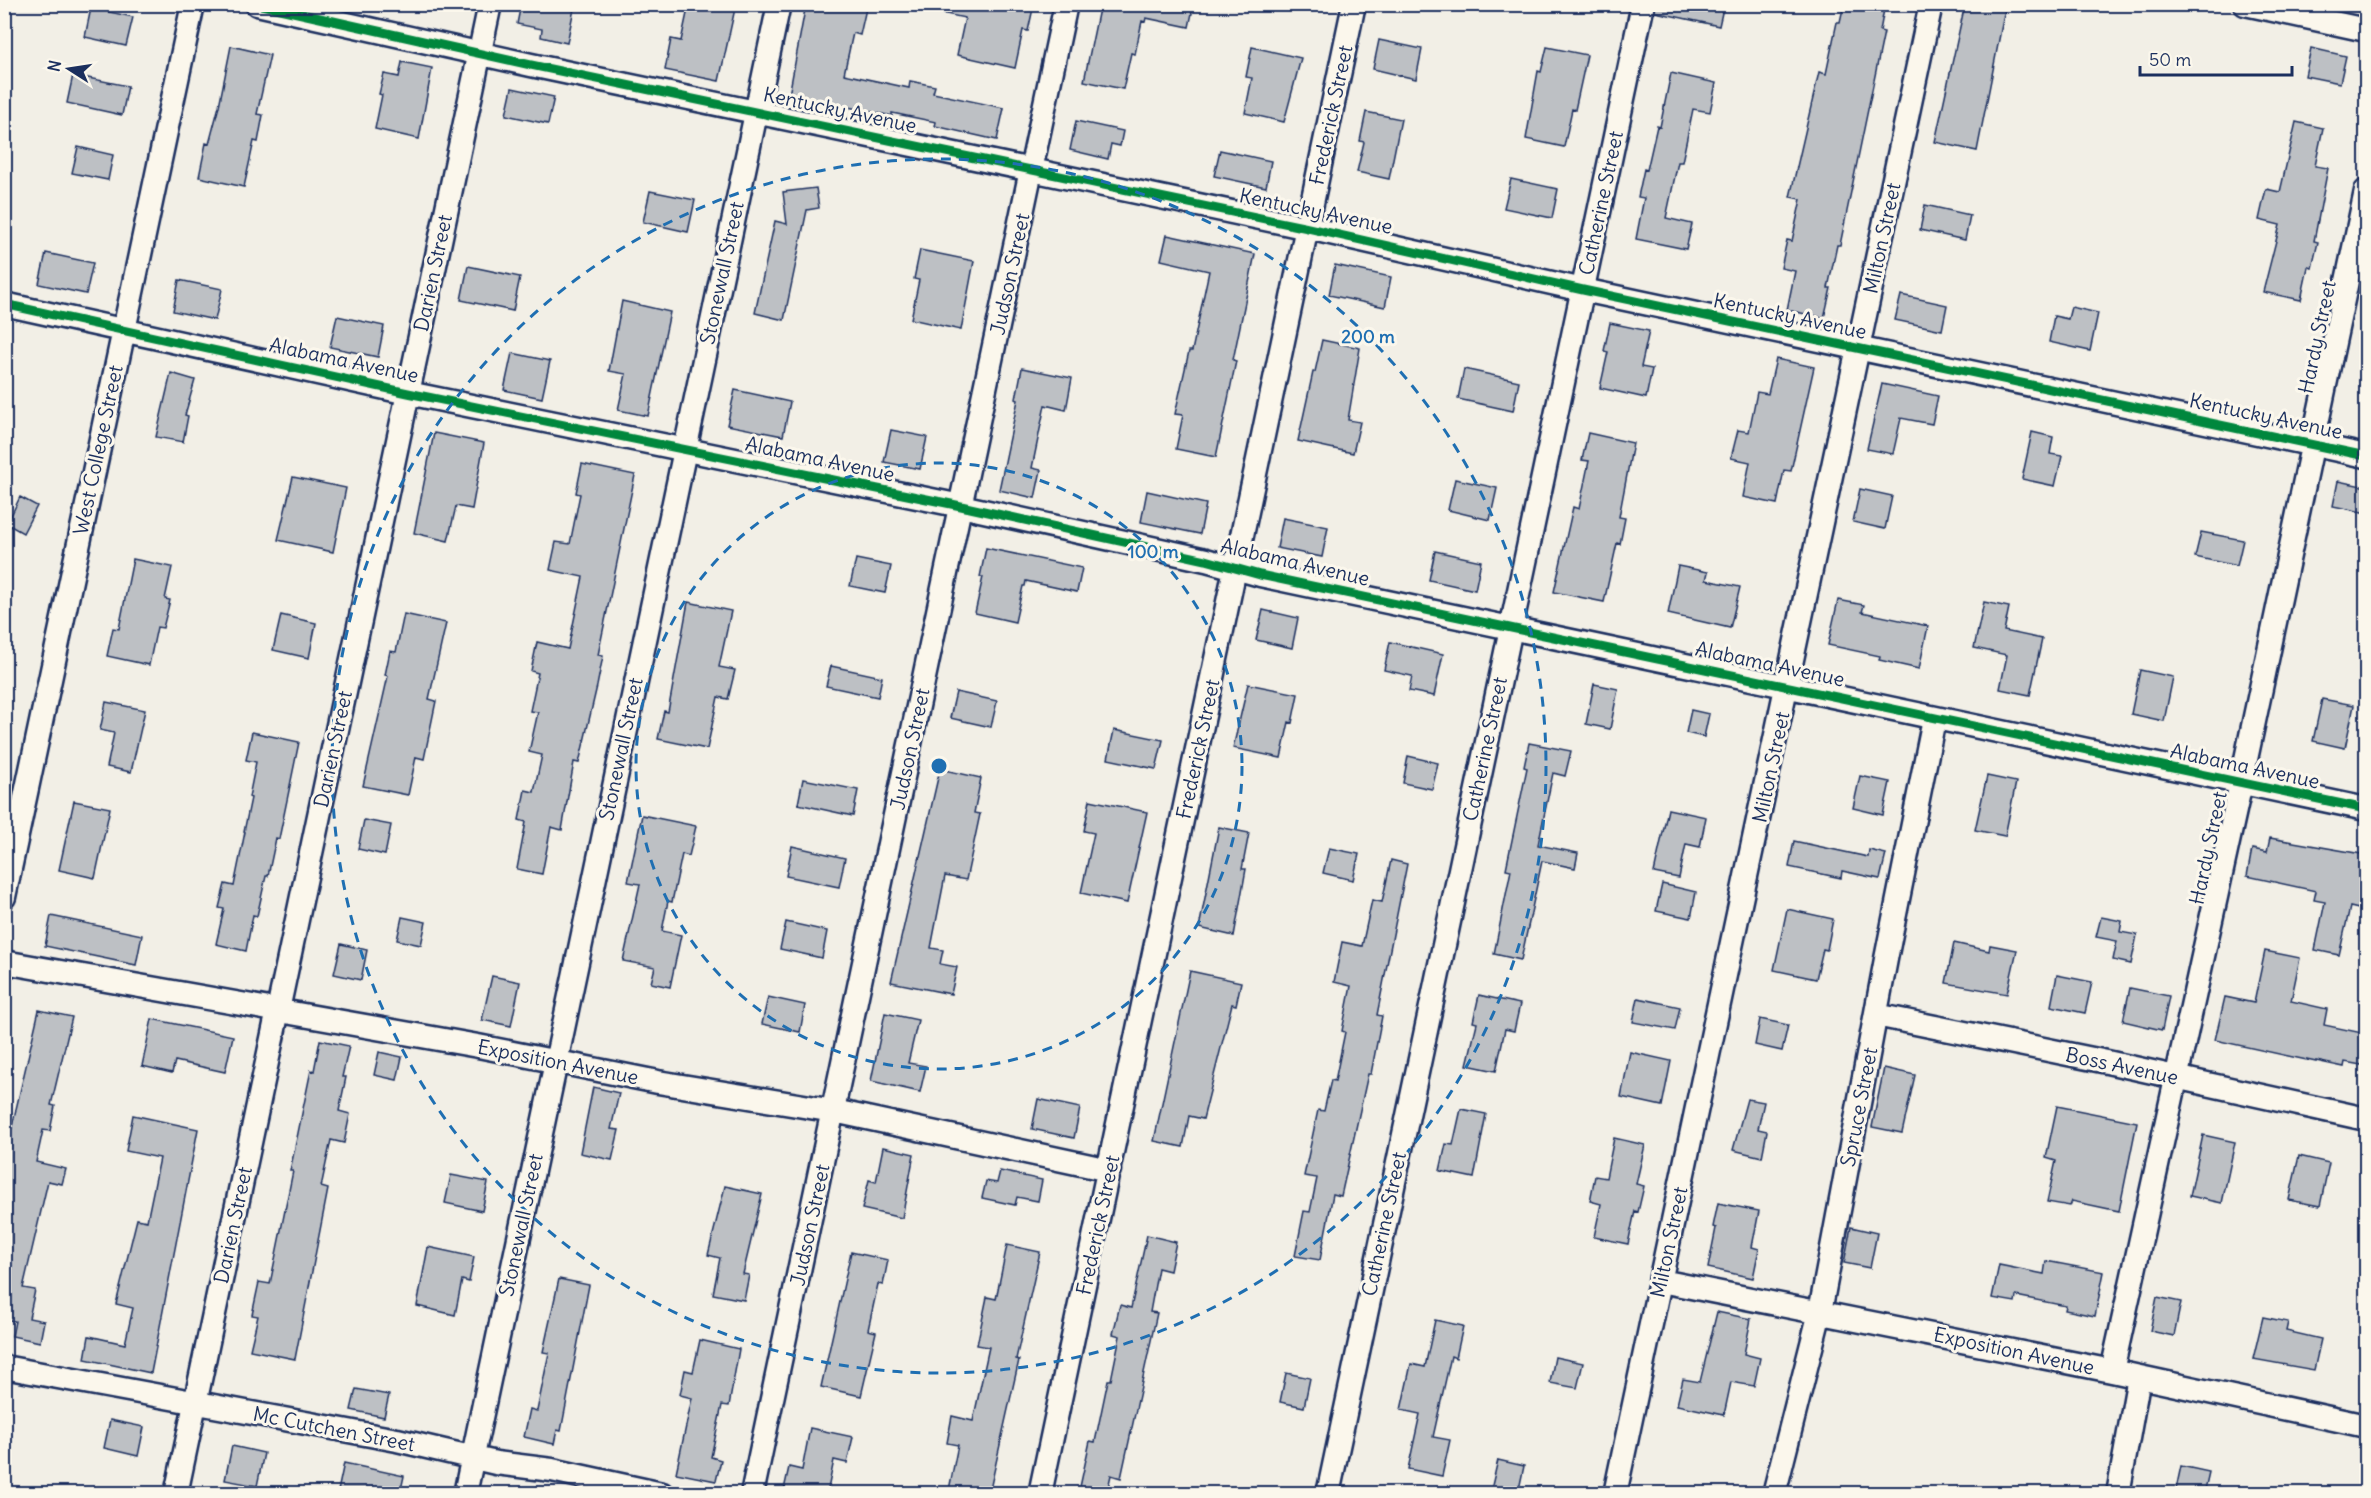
<svg xmlns="http://www.w3.org/2000/svg" width="2371" height="1498" font-family="Delius,sans-serif">
<style>
.building{fill:#bdc0c4;stroke:#1b2f5e;stroke-width:1.5}
.lines{fill:none;stroke-linecap:round;stroke-linejoin:round}
.street-casing{stroke:#1b2f5e;stroke-width:27}
.street{stroke:#fbf7ec;stroke-width:22}
.cycleway-casing{stroke:#fbf7ec;stroke-width:13}
.cycleway{stroke:#00873e;stroke-width:9}
.ring{fill:none;stroke:#1f6fb2;stroke-width:3;stroke-dasharray:10 8}
.labels{text-anchor:middle;stroke-width:6;stroke-linejoin:round;paint-order:stroke}
.street-label{font-size:20px;fill:#1b2f5e;stroke:#fbf7ec}
.centre{fill:#1f6fb2;stroke:#fbf7ec;stroke-width:3}
.ring-label{font-size:18px;text-anchor:middle;font-weight:bold;fill:#1f6fb2;stroke:#fbf7ec;stroke-width:6;stroke-linejoin:round;paint-order:stroke}
</style>
<rect width="100%" height="100%" fill="#f2efe6"/>
<filter id="ink" filterUnits="userSpaceOnUse"><feTurbulence type="fractalNoise" baseFrequency=".0167" numOctaves="2"/><feDisplacementMap in="SourceGraphic" scale="12" xChannelSelector="R" yChannelSelector="G"/><feConvolveMatrix kernelMatrix="1 2 1 2 8 2 1 2 1" color-interpolation-filters="sRGB"/></filter>
<g filter="url(#ink)">
<!-- building -->
<path class="building" d="M521 4H575L567 43 541 37 542 29 517 24Z
M689 4H736L719 81 665 70 671 39 681 41Z
M806 4H867L860 35 853 33 844 74 909 88 910 81 935 86 933 93 1004 108 997 140 935 126 936 122 892 113V116L789 95Z
M937 4H1034L1028 31 1023 30 1015 68 957 55 965 18 936 12Z
M1100 4H1194L1189 27 1146 18 1145 22 1142 21 1135 54 1131 53 1123 89 1084 81Z
M1656 4H1724L1719 26 1655 12Z
M1844 4H1885L1880 31 1884 32 1840 245H1837L1828 288H1831L1824 318 1787 310 1795 271 1781 268 1787 240 1792 241 1801 199 1790 197 1819 72 1826 74 1837 22H1840Z
M1965 4H2006L1977 151 1935 142Z
M91 8 133 17 126 46 85 37Z
M1379 40 1422 49 1416 79 1373 69Z
M231 46 270 55 257 114 263 115 258 142 254 141 244 187 199 177 206 143 209 144 219 106Z
M1252 47 1301 58 1284 122 1245 113 1252 78 1246 77Z
M1547 47 1587 55 1575 110 1572 109 1564 147 1526 139 1538 71 1541 72Z
M2311 48 2346 56 2340 83 2305 76Z
M402 62 432 68 419 139 375 129 382 95 379 94 384 74 399 77Z
M1671 73 1716 83 1710 112 1693 109 1682 162H1678L1666 218 1692 224 1686 249 1636 239 1644 198 1638 197 1644 169 1647 170 1657 126 1660 127Z
M73 75 128 86 122 115 67 103Z
M512 88 554 97 548 124 506 115Z
M1366 112 1401 119 1389 179 1357 172 1364 142 1360 141Z
M1076 121 1123 131 1120 146 1111 144 1108 159 1070 150Z
M2296 122 2323 128 2315 166 2328 168 2314 241 2318 242 2312 268 2308 267 2301 300 2263 292 2280 225 2259 220 2266 189 2280 192Z
M78 147 113 155 108 180 72 173Z
M1220 150 1271 161 1266 187 1214 176Z
M1511 179 1558 189 1552 218 1504 208Z
M816 188 819 208 807 210 784 320 755 313 775 221 787 224 783 192Z
M650 191 695 200 688 232 643 222Z
M1925 205 1970 215 1965 240 1920 230Z
M1167 235 1255 254 1233 360 1236 361 1216 457 1176 449 1183 415 1175 414 1189 351H1192L1209 271 1161 260Z
M920 250 974 261 961 330 911 319 919 280 914 279Z
M46 253 93 263 86 294 39 284Z
M1335 265 1391 277 1385 307 1329 295Z
M468 266 520 277 513 311 461 300Z
M179 280 222 289 215 320 173 311Z
M1901 295 1947 305 1942 330 1895 320Z
M622 301 670 312 648 416 618 410 626 374 609 371Z
M2071 307 2098 313 2090 351 2049 342 2054 316 2068 319Z
M337 316 384 326 378 357 330 347Z
M1610 323 1649 331 1641 367 1652 369 1646 398 1600 388 1608 352 1604 351Z
M1322 340 1360 348 1348 420 1360 422 1353 453 1298 441 1313 372H1315Z
M512 353 550 361 542 398 504 390Z
M1776 359 1814 367 1791 471 1784 470 1777 504 1743 497 1750 462 1731 458 1738 430 1749 432 1757 392 1768 394Z
M1022 368 1072 378 1066 410 1045 405 1032 468 1041 470 1035 498 999 490 1018 400 1016 399Z
M1464 369 1519 381 1513 411 1458 399Z
M171 373 195 380 185 415 188 416 183 442 156 437Z
M1882 384 1938 396 1932 424 1901 418 1893 454 1867 449Z
M735 390 790 402 783 436 727 425Z
M891 430 927 437 920 469 884 462Z
M2032 432 2053 437 2050 454 2062 456 2055 486 2022 479Z
M434 433 484 443 472 509 456 506 448 541 414 533Z
M1588 433 1633 443 1619 517 1625 518 1620 544 1617 543 1604 602 1554 592 1573 507 1579 509 1589 461 1582 460Z
M582 464 635 475 598 655 603 656 597 686 579 763 574 762 562 830 551 827 542 874 517 869 526 822 519 820 525 790 534 792 542 755 529 752 538 712 530 711 538 673 531 671 537 642 568 649 583 577 550 570 556 542 570 544 580 494 576 493Z
M293 477 346 488 333 552 278 540Z
M1455 479 1497 488 1490 520 1448 510Z
M2338 481 2367 487V513L2333 506Z
M1860 489 1892 496 1885 529 1853 522Z
M1147 491 1206 504 1200 534 1141 522Z
M20 497 37 506 23 533 7 524Z
M1283 518 1328 527 1322 557 1277 548Z
M2201 532 2243 540 2237 566 2195 557Z
M986 548 1082 568 1077 592 1026 581 1025 586H1023L1015 622 975 613 983 577H980Z
M1435 551 1481 561 1475 590 1429 580Z
M133 559 172 567 165 599 170 600 163 628 157 627 149 665 107 656 113 628 119 629Z
M856 559 891 566 885 593 850 586Z
M1678 566 1708 572 1706 580 1740 587 1730 628 1668 614Z
M1838 600 1864 605 1862 612 1928 626 1919 669 1879 660 1880 656 1828 645Z
M688 602 731 611 719 667 735 670 728 699 718 697 707 749 658 739 664 711 668 712Z
M1984 602 2009 607 2004 631 2042 639 2030 695 2000 689 2007 655 1974 648Z
M1263 610 1298 618 1292 648 1256 640Z
M404 614 446 623 429 699 436 701 424 759 416 757 408 795 363 786 388 676 385 675 390 651 396 652Z
M281 615 316 623 309 658 273 650Z
M1390 642 1443 654 1434 696 1409 691 1412 676 1384 670Z
M831 666 882 677 878 697 826 686Z
M2140 670 2173 677 2164 721 2131 714Z
M1248 684 1298 694 1292 723 1289 722 1281 758 1233 748Z
M1594 684 1618 689 1610 729 1586 724Z
M956 692 997 701 991 727 950 718Z
M2322 699 2354 705 2345 748 2313 741Z
M106 702 145 710 131 772 107 767 114 733 100 730Z
M1691 710 1709 714 1704 737 1686 733Z
M1114 730 1163 740 1156 769 1108 759Z
M252 732 299 742 279 839 276 838 268 876H266L257 916 253 915 246 951 216 944 224 909 219 908 225 884 234 886 245 832H244L251 798 249 797 256 762 246 760Z
M1529 743 1571 751 1565 776 1553 773 1538 845 1578 853 1575 868 1542 861 1521 960 1494 954 1511 870 1506 869 1527 768 1524 767Z
M1408 756 1438 763 1432 789 1403 783Z
M940 769 981 778 974 813 980 814 966 880 945 876 931 948 943 950 940 964 957 967 951 994 891 982Z
M1860 776 1890 782 1883 815 1853 808Z
M1987 776 2016 782 2005 836 1975 830Z
M803 779 858 790 853 816 798 804Z
M1090 800 1147 812 1127 903 1081 893 1094 833 1084 831Z
M74 801 110 808 95 878 59 870Z
M1668 809 1706 817 1700 847 1686 844 1679 878 1654 873Z
M642 815 696 826 689 856 682 854 672 902 668 901 662 931 681 935 670 987 651 983 655 967 623 961 640 884 628 882Z
M364 820 391 825 385 855 358 849Z
M1219 827 1249 833 1242 869H1246L1234 936 1199 928Z
M2270 838 2367 855V911L2350 907 2339 955 2315 950 2325 902 2314 900 2316 891 2247 876 2252 849 2267 852Z
M1794 841 1868 857 1869 850 1886 854 1880 879 1842 871 1841 878 1789 867Z
M792 846 845 858 839 887 786 876Z
M1329 848 1359 854 1353 880 1323 873Z
M1391 860 1407 864 1377 1015 1382 1016 1371 1074H1368L1341 1196 1333 1194 1320 1260 1295 1256 1304 1211 1310 1212 1317 1178 1304 1176 1318 1110 1324 1111 1331 1080 1335 1081 1345 1032 1342 1031 1351 986 1334 982 1342 942 1362 946 1372 900 1382 902Z
M1662 884 1696 892 1691 918 1656 911Z
M1787 909 1833 919 1827 950 1823 949 1816 979 1774 970Z
M51 916 142 935 136 965 45 946Z
M402 917 426 922 421 945 397 940Z
M2101 917 2122 921 2120 932 2137 935 2131 964 2113 960 2117 941 2096 937Z
M786 922 827 931 822 958 780 949Z
M1954 943 1989 951 1990 945 2017 950 2007 994 1946 983Z
M341 944 367 950 361 980 334 974Z
M2265 951 2300 958 2291 1001 2327 1009 2324 1025 2367 1034V1066L2345 1062 2344 1067 2316 1061V1062L2215 1040 2225 997 2254 1003Z
M1190 971 1241 982 1236 1005 1232 1004 1203 1119 1189 1116 1183 1147 1154 1141Z
M2057 975 2092 982 2085 1013 2051 1006Z
M492 976 520 982 511 1026 482 1020Z
M2130 988 2169 996 2162 1030 2123 1021Z
M1479 995 1520 1004 1514 1031 1505 1029 1496 1071 1467 1065 1477 1023 1473 1022Z
M768 997 805 1005 800 1032 762 1024Z
M1638 998 1680 1007 1675 1030 1633 1022Z
M39 1010 72 1017 51 1105 55 1106 50 1131 43 1130 36 1162 66 1169 62 1184 48 1181 23 1288 35 1290 29 1318 44 1321 40 1342 12 1336 15 1321 4 1319V1161Z
M885 1013 918 1020 908 1063 926 1066 920 1092 871 1081Z
M152 1019 233 1036 225 1072 175 1061 172 1073 142 1066Z
M1760 1019 1788 1025 1782 1051 1755 1045Z
M320 1040 349 1046 342 1077H346L339 1111 350 1114 344 1143 331 1140 321 1187 328 1189 295 1359 250 1350 258 1316 252 1315 259 1282 270 1284 293 1171H290L298 1133 311 1070 314 1071Z
M379 1052 402 1057 397 1080 374 1075Z
M1630 1052 1671 1061 1662 1106 1621 1097Z
M1884 1068 1915 1075 1902 1133 1872 1127Z
M593 1087 619 1093 611 1129 619 1130 612 1160 580 1153Z
M1038 1099 1080 1108 1074 1138 1032 1129Z
M1747 1099 1764 1102 1758 1129 1767 1131 1762 1157 1733 1150Z
M2057 1106 2137 1122 2119 1211 2072 1201 2070 1206 2047 1202 2056 1161 2046 1158Z
M1461 1109 1486 1114 1474 1178 1440 1171 1446 1144 1453 1145Z
M133 1115 198 1129 151 1373 85 1359 89 1336 125 1344 133 1308 116 1304 137 1219 147 1221 160 1158 126 1151Z
M2203 1135 2235 1142 2222 1203 2190 1196Z
M1614 1138 1645 1145 1636 1184 1644 1186 1638 1212 1635 1211 1628 1244 1594 1237 1601 1204 1590 1201 1595 1176 1606 1178Z
M883 1147 914 1154 902 1218 862 1209 869 1180 876 1182Z
M2299 1156 2329 1163 2320 1206 2289 1200Z
M1000 1171 1042 1180 1038 1201 1017 1197 1015 1205 982 1198 986 1181 997 1183Z
M451 1175 488 1182 482 1211 445 1203Z
M725 1186 762 1194 743 1274 749 1275 744 1300 713 1294 720 1258 708 1255Z
M1718 1203 1759 1211 1752 1247 1759 1249 1753 1278 1708 1268 1716 1228 1713 1227Z
M1851 1227 1877 1233 1870 1268 1844 1263Z
M1147 1235 1176 1242 1170 1271 1158 1268 1150 1312 1157 1313 1121 1478 1111 1475 1107 1492 1080 1487 1090 1441 1095 1442 1108 1380H1111L1120 1336 1113 1334 1120 1305 1131 1308Z
M1007 1245 1040 1252 1016 1359 1019 1360 989 1494H968L949 1490 958 1445 947 1443 952 1416 973 1421 989 1347 977 1345 987 1297 996 1299Z
M428 1247 474 1257 469 1282 462 1280 455 1315 417 1306Z
M851 1252 888 1260 883 1285 878 1284 868 1330 876 1332 861 1396 821 1387Z
M2046 1261 2104 1272 2095 1316 2065 1310 2066 1306 2016 1296 2015 1302 1992 1298 1999 1265 2044 1274Z
M559 1279 589 1285 561 1431 557 1430 554 1444 524 1437 530 1409 537 1411 549 1353 543 1352Z
M2157 1297 2181 1302 2174 1336 2150 1331Z
M1717 1312 1751 1319 1744 1354 1760 1358 1754 1386 1731 1382 1724 1415 1677 1405 1683 1379 1700 1382Z
M2263 1317 2288 1322 2286 1331 2321 1339 2314 1370 2253 1359Z
M1435 1320 1463 1326 1456 1358 1451 1356 1433 1437 1450 1440 1442 1476 1408 1469 1420 1414 1401 1410 1411 1364 1425 1367Z
M700 1340 739 1349 729 1406 722 1405 711 1457 721 1460 716 1481 676 1473 692 1398 680 1395 685 1370 693 1372Z
M1555 1357 1583 1363 1577 1388 1550 1383Z
M1286 1373 1310 1378 1304 1407 1280 1402Z
M356 1389 389 1395 384 1417 351 1410Z
M110 1420 144 1427 138 1456 104 1448Z
M810 1428 853 1437 847 1463 834 1460 827 1494H783L789 1467 802 1470Z
M232 1446 264 1453 257 1486 225 1480Z
M1498 1460 1524 1466 1518 1494H1490Z
M344 1463 404 1476 400 1494H349L338 1491Z
M2181 1466 2209 1472 2204 1494H2175Z"/>
<g class="lines">
<defs>
<path id="street" d="M257 4 531 65 1308 228 1583 290 2366 456
M2245 4 2366 30
M4 304 408 393 961 506 1206 560 1260 575 2366 809
M4 897 193 4
M4 962 478 1046 658 1082 834 1111 1109 1170
M1876 1015 2107 1062 2366 1119
M1661 1281 2112 1371 2366 1426
M4 1367 397 1440 496 1463 552 1470 662 1494
M2112 1371 2241 783 2366 191
M176 1494 490 4
M465 1494 779 4
M752 1494 1066 4
M1040 1494 1354 4
M1328 1494 1643 4
M1615 1494 1931 4
M1774 1494 1820 1312 1886 959 1934 719
M2118 1494 2139 1377"/>
</defs>
<!-- street casing -->
<use href="#street" class="street-casing"/>
<!-- street -->
<use href="#street" class="street"/>
<defs>
<path id="cycleway" d="M257 4 531 65 1308 228 1583 290 2366 456
M4 304 408 393 961 506 1206 560 1260 575 2366 809"/>
</defs>
<!-- cycleway casing -->
<use href="#cycleway" class="cycleway-casing"/>
<!-- cycleway -->
<use href="#cycleway" class="cycleway"/>
</g>
</g>
<!-- distance rings -->
<g class="ring">
<circle cx="939" cy="766" r="303"/>
<circle cx="939" cy="766" r="607"/>
</g>
<g class="labels">
<!-- street labels -->
<g class="street-label">
<text transform="translate(840 110) rotate(12)" y="7">Kentucky Avenue</text>
<text transform="translate(1331 115) rotate(-78)" y="7">Frederick Street</text>
<text transform="translate(1601 203) rotate(-78)" y="7">Catherine Street</text>
<text transform="translate(1316 211) rotate(12)" y="7">Kentucky Avenue</text>
<text transform="translate(1882 238) rotate(-78)" y="7">Milton Street</text>
<text transform="translate(433 273) rotate(-78)" y="7">Darien Street</text>
<text transform="translate(722 273) rotate(-78)" y="7">Stonewall Street</text>
<text transform="translate(1010 274) rotate(-78)" y="7">Judson Street</text>
<text transform="translate(1790 316) rotate(12)" y="7">Kentucky Avenue</text>
<text transform="translate(2317 337) rotate(-78)" y="7">Hardy Street</text>
<text transform="translate(344 360) rotate(12)" y="7">Alabama Avenue</text>
<text transform="translate(2266 416) rotate(12)" y="7">Kentucky Avenue</text>
<text transform="translate(98 450) rotate(-78)" y="7">West College Street</text>
<text transform="translate(820 459) rotate(12)" y="7">Alabama Avenue</text>
<text transform="translate(1295 562) rotate(13)" y="7">Alabama Avenue</text>
<text transform="translate(1770 664) rotate(12)" y="7">Alabama Avenue</text>
<text transform="translate(333 749) rotate(-78)" y="7">Darien Street</text>
<text transform="translate(621 749) rotate(-78)" y="7">Stonewall Street</text>
<text transform="translate(910 749) rotate(-78)" y="7">Judson Street</text>
<text transform="translate(1198 749) rotate(-78)" y="7">Frederick Street</text>
<text transform="translate(1485 749) rotate(-78)" y="7">Catherine Street</text>
<text transform="translate(2245 766) rotate(12)" y="7">Alabama Avenue</text>
<text transform="translate(1771 767) rotate(-78)" y="7">Milton Street</text>
<text transform="translate(2208 848) rotate(-78)" y="7">Hardy Street</text>
<text transform="translate(558 1062) rotate(11)" y="7">Exposition Avenue</text>
<text transform="translate(2122 1066) rotate(12)" y="7">Boss Avenue</text>
<text transform="translate(1859 1107) rotate(-79)" y="7">Spruce Street</text>
<text transform="translate(1384 1224) rotate(-78)" y="7">Catherine Street</text>
<text transform="translate(233 1225) rotate(-78)" y="7">Darien Street</text>
<text transform="translate(521 1225) rotate(-78)" y="7">Stonewall Street</text>
<text transform="translate(810 1225) rotate(-78)" y="7">Judson Street</text>
<text transform="translate(1098 1225) rotate(-78)" y="7">Frederick Street</text>
<text transform="translate(1669 1242) rotate(-78)" y="7">Milton Street</text>
<text transform="translate(2014 1351) rotate(12)" y="7">Exposition Avenue</text>
<text transform="translate(334 1429) rotate(11)" y="7">Mc Cutchen Street</text>
</g>
</g>
<circle cx="939" cy="766" r="9" class="centre"/>
<g class="ring-label">
<text x="1368" y="343">200 m</text>
<text x="1153" y="558">100 m</text>
</g>
<!-- margin -->
<rect width="2371" height="1498" fill="none" stroke="#fbf7ec" stroke-width="24"/>
<rect x="12" y="12" width="2347" height="1474" fill="none" stroke="#1b2f5e" stroke-width="2" filter="url(#ink)"/>
<!-- north arrow -->
<g transform="translate(69 69) rotate(282)" stroke="#fbf7ec" stroke-width="4.5" paint-order="stroke">
<path d="M0-4.5L10 22L0 15L-10 22Z" fill="#1b2f5e"/>
<text y="-9" font-size="16" font-weight="bold" text-anchor="middle" fill="#1b2f5e">N</text>
</g>
<!-- scale -->
<path d="M2140 66v9h152v-9" fill="none" stroke="#1b2f5e" stroke-width="3"/>
<text x="2149" y="66" font-size="18" fill="#1b2f5e" stroke="#fbf7ec" stroke-width="4.5" paint-order="stroke">50 m</text>
</svg>
